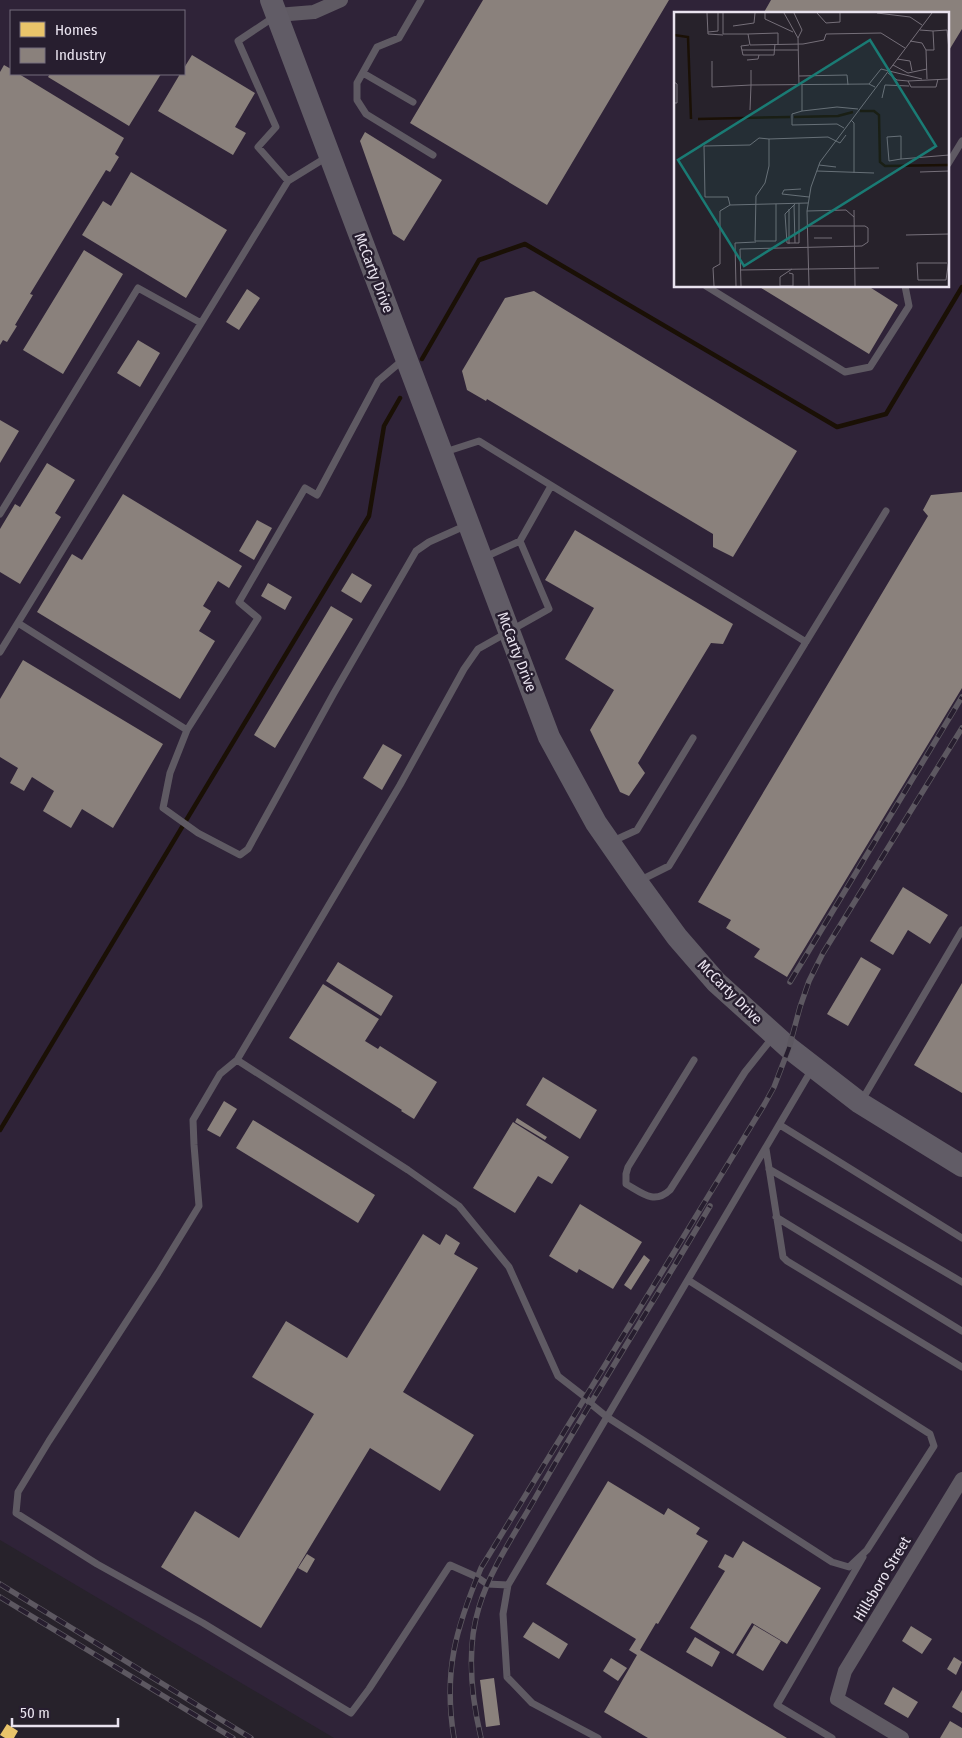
<svg xmlns="http://www.w3.org/2000/svg" width="962" height="1738" font-family="'Fira Sans Condensed',sans-serif">
<style>
.built{fill:#2f2338;fill-rule:evenodd}
.homes{fill:#e9c46a}
.industry{fill:#8a817c}
.lines{fill:none;stroke-linecap:round;stroke-linejoin:round}
.stream{stroke:#1a1005;stroke-width:4.5}
.lane{stroke:#5f5a63;stroke-width:7}
.street{stroke:#5f5a63;stroke-width:14}
.primary{stroke:#615c66;stroke-width:22}
.rail-casing{stroke:#5d5861;stroke-width:5.5}
.rail{stroke:#271e2f;stroke-width:4;stroke-dasharray:11;stroke-linecap:butt}
.labels{text-anchor:middle;stroke-width:5;stroke-linejoin:round;paint-order:stroke}
.street-label{font-size:15px;fill:#e9e3ef;stroke:#271e2f}
.inset-river{fill:none;stroke:#1a1005;stroke-width:2.5}
.inset-road{fill:none;stroke:#756f79;stroke-width:1}
.view{fill:#1a7b74;fill-opacity:0.15;stroke:#1a7b74;stroke-width:2.5}
.inset-edge{fill:none;stroke:#e9e3ef;stroke-width:2.5}
</style>
<rect width="100%" height="100%" fill="#27222b"/>
<!-- built -->
<path class="built" d="M0 0H962V1738H334L0 1540ZM11 11H184V74H11ZM676 14H948V286H676Z"/>
<!-- homes -->
<path class="homes" d="M7 1724 18 1731 14 1738H5L0 1735Z"/>
<!-- industry -->
<path class="industry" d="M483 0H669L547 205 410 123Z
M771 0H962V29L948 52V14H763Z
M192 55 255 93 235 127 246 133 233 155 158 111 180 74H184V68Z
M4 65 11 69V74H19L124 138 115 154 119 157 110 172 106 170 30 294 33 295 15 325 17 326 7 342 3 340 0 345V72Z
M50 74H161L129 126 48 77Z
M365 132 442 180 404 241 393 234 360 141Z
M131 172 227 230 186 298 82 235 103 201 111 206Z
M84 250 123 274 63 374 23 350Z
M758 286H868L898 305 869 354Z
M247 289 260 298 239 330 226 322Z
M534 291 797 451 733 557 713 547V534L487 399 486 401 467 390 462 371 505 298Z
M138 340 160 353 140 387 117 373Z
M0 420 19 431 0 463Z
M47 463 75 480 55 513 61 517 20 584 0 572V529L15 504 20 507Z
M962 492V688L787 977 754 957 760 949 726 928 731 920 698 902 928 516 923 510 931 495Z
M123 494 242 566 229 588 218 581 203 606 211 611 199 631 215 641 180 699 37 612 72 554 82 560Z
M257 520 272 528 254 560 239 551Z
M575 530 733 624 723 644 711 643 638 763 645 773 629 796 620 792 590 730 614 690 565 659 594 608 545 580Z
M352 573 372 585 361 603 341 591Z
M268 583 292 597 285 610 261 596Z
M331 606 353 619 275 748 254 735Z
M23 660 163 744 113 828 82 809 71 828 43 811 54 791 32 777 24 791 10 783 18 768 0 757V699Z
M383 744 402 755 382 790 363 778Z
M903 887 948 915 930 944 908 930 893 955 870 941Z
M861 957 881 969 848 1026 827 1014Z
M338 962 393 996 381 1016 326 981Z
M962 983V1093L914 1065Z
M323 984 379 1019 365 1041 378 1049 380 1046 437 1082 414 1119 401 1111 402 1110 289 1038Z
M543 1077 597 1110 580 1139 526 1105Z
M224 1101 237 1109 220 1137 207 1130Z
M517 1118 547 1137 545 1140 515 1122Z
M253 1120 375 1195 358 1223 236 1148Z
M513 1122 569 1157 552 1184 538 1176 515 1213 473 1188Z
M580 1204 642 1242 613 1289 579 1269 577 1273 549 1256Z
M423 1234 440 1245 446 1234 460 1243 454 1254 478 1268 403 1392 474 1435 440 1491 370 1448 261 1628 161 1567 195 1511 239 1538 314 1414 252 1377 286 1321 347 1358Z
M644 1255 650 1260 631 1290 624 1285Z
M608 1481 664 1515 668 1508 700 1528 696 1534 708 1541 658 1624 656 1623 640 1650 787 1738H648L604 1712 637 1655 629 1650 636 1639 546 1584Z
M743 1541 821 1588 787 1644 752 1623 733 1654 690 1628 725 1571 718 1567 725 1554 733 1558Z
M307 1554 315 1559 307 1573 298 1568Z
M533 1622 568 1644 559 1659 523 1637Z
M754 1625 781 1641 763 1671 736 1655Z
M911 1626 932 1639 922 1654 902 1641Z
M695 1637 720 1652 712 1667 686 1652Z
M954 1657 962 1662 956 1675 947 1669Z
M611 1658 627 1668 618 1681 603 1671Z
M494 1678 500 1725 486 1727 480 1680Z
M893 1687 918 1702 908 1718 884 1704Z
M962 1690V1713L952 1707Z
M950 1721 962 1728V1738H940Z"/>
<g class="lines">
<!-- stream -->
<path class="stream" d="M422 359 479 260 525 244 837 427 886 414 962 287
M0 1130 369 516 384 426 400 398"/>
<!-- lane -->
<path class="lane" d="M421 0 399 38 377 47 357 83V100L366 114 433 155
M274 17 238 41 276 127 258 147 288 181
M363 73 413 102
M948 164 962 141
M706 286 845 372 870 367 909 306 905 286
M445 452 479 441 806 642
M0 514 138 288 201 323
M485 557 520 541 551 486
M18 623 187 730 258 618 239 602 305 488 317 495 378 381 404 359
M0 652 288 181 327 157
M187 730 170 773 163 808 198 833 240 855 248 849 334 693 416 551 429 542 467 525
M613 841 637 830 693 738
M639 881 669 866 886 511
M237 1060 400 785 464 669 478 649 549 609 520 541
M694 1060 628 1167 626 1174V1184C642 1193 654 1205 670 1190L745 1072 773 1037
M862 1100 962 930
M780 1125 962 1238
M766 1149 783 1257 787 1261 962 1367
M769 1169 962 1282
M776 1217 962 1331
M508 1585 487 1584 477 1577 450 1565 369 1689 351 1713 203 1623 97 1564 16 1513 18 1492 49 1441 158 1273 199 1206 194 1145 193 1120 220 1074 237 1060 408 1170 459 1206 509 1267 558 1376 585 1397 591 1404 607 1417 832 1562 849 1567 867 1550 934 1446 930 1434 688 1280
M598 1738 532 1703 507 1677 503 1614 508 1585 812 1069
M832 1738 777 1705 863 1557"/>
<!-- street -->
<path class="street" d="M277 15 314 12 341 0
M902 1738 837 1699 845 1671 962 1479"/>
<!-- primary -->
<path class="primary" d="M271 0 549 737 596 823 637 882 677 937 716 982 789 1048 860 1103 962 1166"/>
<defs>
<path id="rail" d="M790 982 962 697
M0 1584 251 1738
M0 1597 233 1738
M454 1738C443 1671 456 1628 481 1568L764 1105 774 1087 789 1048 800 1007 809 981 823 953 962 728
M481 1738C471 1695 466 1649 479 1607 491 1567 518 1529 538 1493 593 1396 654 1302 710 1206"/>
</defs>
<!-- rail casing -->
<use href="#rail" class="rail-casing"/>
<!-- rail -->
<use href="#rail" class="rail"/>
</g>
<g class="labels">
<!-- street labels -->
<g class="street-label">
<text transform="translate(374 273) rotate(69)" y="5">McCarty Drive</text>
<text transform="translate(517 652) rotate(69)" y="5">McCarty Drive</text>
<text transform="translate(730 992) rotate(45)" y="5">McCarty Drive</text>
<text transform="translate(882 1579) rotate(-59)" y="5">Hillsboro Street</text>
</g>
</g>
<!-- overview -->
<g transform="translate(674 12)">
<rect width="275" height="275" fill="#27222b"/>
<path class="inset-river" d="M0 23 14 25 17 107M186 99H200L205 103 206 150 211 154 275 153M120 105 164 104 179 100M24 107 116 105"/>
<path class="inset-road" d="M33 1 34 22 49 23M49 1V22H74L76 33 129 32 150 28 152 22 207 21 231 36M91 1V7L119 20M110 1 124 26M120 1 128 18 124 26 125 73M143 1 152 11 166 10V1M203 1 236 5 248 13M59 14 80 11 81 1M246 18 259 19 260 38H252M259 19 273 18 275 38M34 20 44 19V1M74 22 104 21V32M236 29 248 31 252 38 253 67M75 33 67 34 69 43H100L101 32M68 38H124M223 47 236 49 238 59M73 48 84 47 85 43M38 49V75L77 73 76 98M219 53 234 61 253 57M77 58V73L195 72 201 75M214 61 223 68 234 69 275 67M125 64 173 63 174 73M234 69 237 75H262L264 67M0 70 3 72V91H0M195 72 207 57 248 67M128 73V99L163 95 184 97M208 86 211 73 235 74M128 99 118 102V113L163 112 170 116M177 108 180 111V161M227 124V147L215 149 213 125ZM95 127 154 125 166 131 172 123M227 147 275 143M145 153 162 155M143 159 200 161M246 160 275 159M127 177 110 178 108 182 135 185M121 192 111 202 113 231H125V191M56 193 54 185H31L30 134 76 133 85 126 95 127V154L91 171 82 184 81 229H102V192M120 193 121 231M115 197V232M180 198 181 274M133 199 172 198 180 205M232 223 275 222M140 226H158M273 251H243L244 268H272L275 247M66 258 205 256M115 261 119 262V274H106V265L118 257M40 274 39 256 46 252V199L56 193 134 191M62 274 61 231 82 230M67 274 66 237 188 234 194 230V216L191 214H133M135 274 133 199 137 175 146 150 258 1"/>
<path class="view" d="M196 28 262 134 70 254 4 148Z"/>
<rect width="275" height="275" class="inset-edge"/>
</g>
<!-- legend -->
<rect x="10" y="10" width="175" height="65" fill="#271e2f" stroke="#756d7c"/>
<rect x="20" y="22" width="25" height="15" fill="#e9c46a" stroke="#756d7c"/>
<text x="55" y="35" font-size="15" fill="#e9e3ef">Homes</text>
<rect x="20" y="48" width="25" height="15" fill="#8a817c" stroke="#756d7c"/>
<text x="55" y="60" font-size="15" fill="#e9e3ef">Industry</text>
<!-- scale -->
<path d="M12 1718v8h106v-8" fill="none" stroke="#e9e3ef" stroke-width="2.5"/>
<text x="20" y="1718" font-size="15" fill="#e9e3ef" stroke="#271e2f" stroke-width="4" paint-order="stroke">50 m</text>
</svg>
